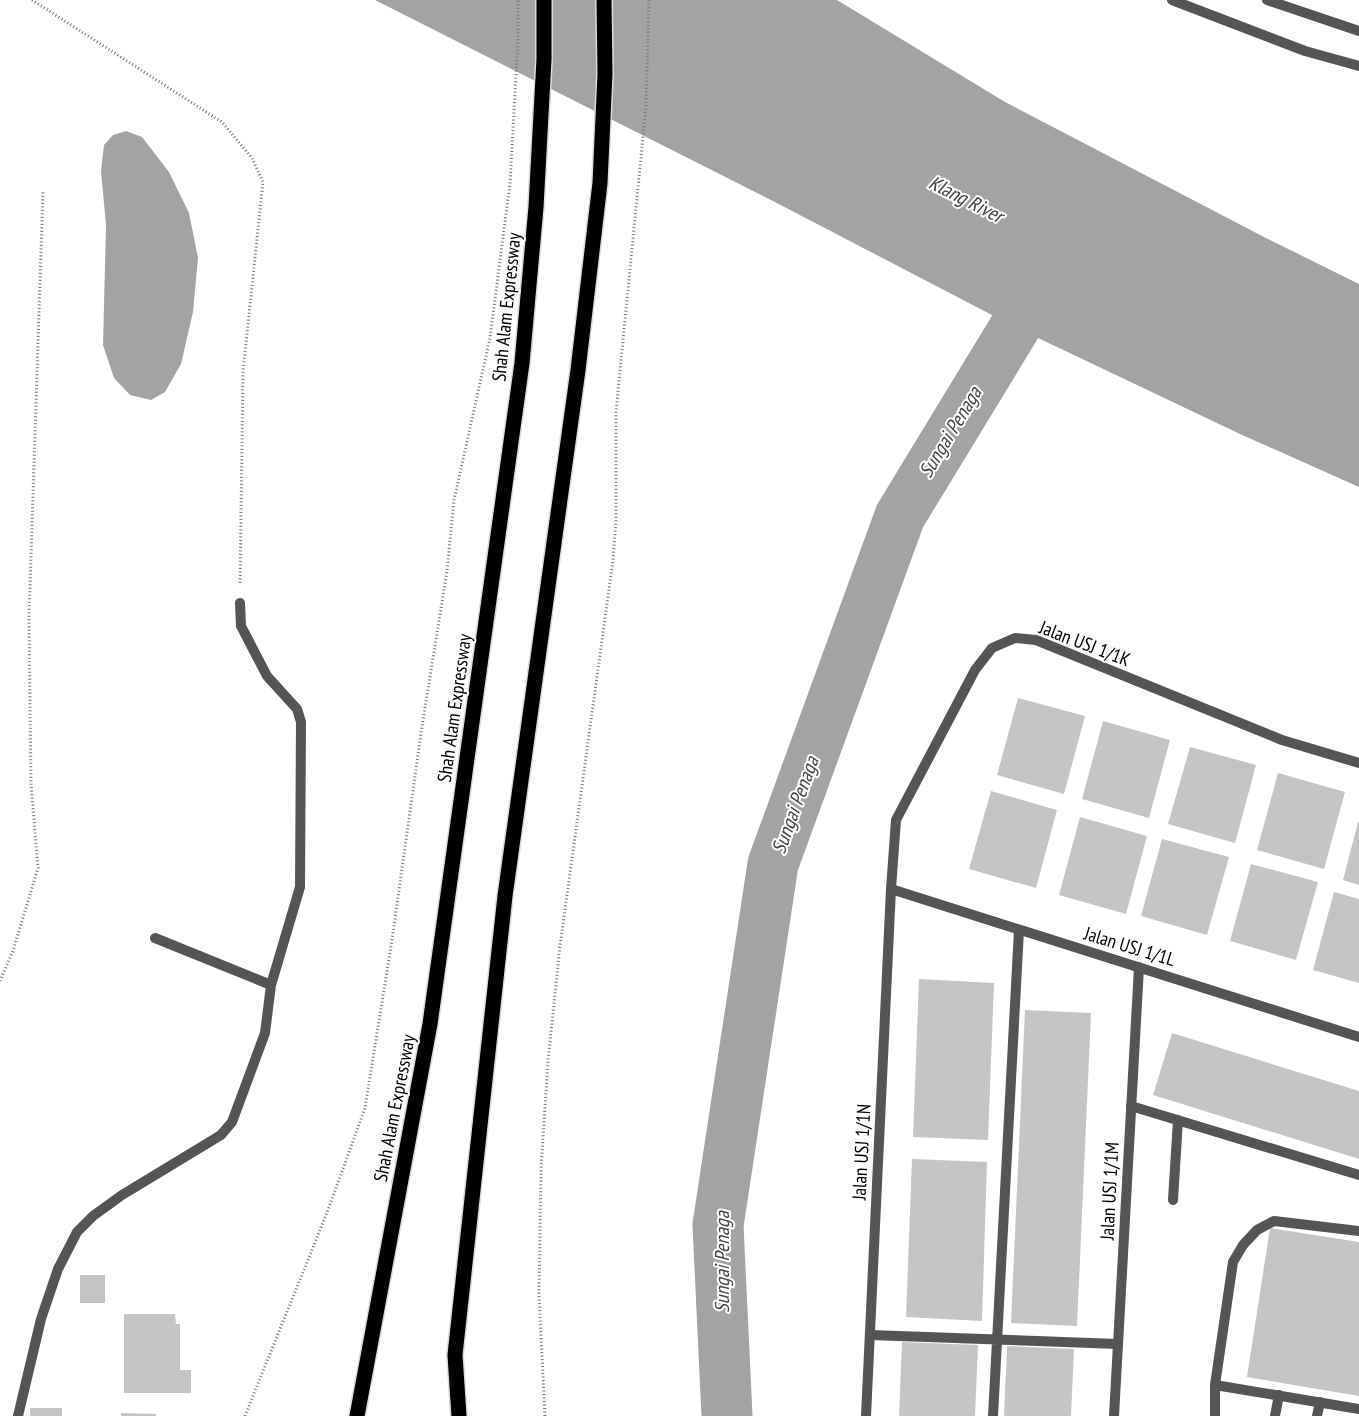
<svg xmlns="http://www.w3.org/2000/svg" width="1359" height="1416" font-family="'PT Sans Narrow',sans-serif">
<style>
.water{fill:#a3a3a3}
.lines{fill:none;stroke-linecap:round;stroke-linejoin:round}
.river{stroke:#a3a3a3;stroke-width:51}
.building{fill:#c4c4c4}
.highway-casing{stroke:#dbdbdb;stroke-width:18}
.path{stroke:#777;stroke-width:3;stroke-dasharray:1 2.5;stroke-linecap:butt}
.lane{stroke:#555;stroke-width:10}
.street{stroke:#555;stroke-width:10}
.highway{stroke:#000;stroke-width:15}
.labels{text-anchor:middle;stroke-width:4;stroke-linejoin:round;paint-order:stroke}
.street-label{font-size:19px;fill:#000;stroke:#fff}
.water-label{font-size:20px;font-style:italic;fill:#444;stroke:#fff}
</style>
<rect width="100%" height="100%" fill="#fff"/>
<!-- water -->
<path class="water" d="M375 0H837L1005 102 1264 237 1359 284V487L1240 434 1015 327 771 200Z
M126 131 142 137 169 172 189 213 198 258 193 312 181 364 165 392 151 400 130 395 114 378 103 345 106 225 101 171 104 145 113 135Z"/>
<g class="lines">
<!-- river -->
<path class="river" d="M727 1416 718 1225 773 864 900 516 1015 327 1048 264"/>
</g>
<!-- building -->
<path class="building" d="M1018 698 1085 716 1064 794 997 775Z
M1103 721 1170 740 1149 818 1082 799Z
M1190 747 1256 765 1235 843 1168 824Z
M1278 773 1345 792 1324 869 1257 850Z
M991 791 1057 810 1036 888 969 869Z
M1080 817 1147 836 1126 914 1059 895Z
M1358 822H1359V885L1343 880Z
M1162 839 1229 857 1207 935 1141 916Z
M1251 864 1318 882 1296 960 1230 941Z
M1334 892 1359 899V983L1313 970Z
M919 979 994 983 988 1140 913 1137Z
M1025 1010 1091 1013 1077 1326 1011 1323Z
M1172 1033 1359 1091V1159L1153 1095Z
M912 1159 987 1162 982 1321 906 1317Z
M1270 1228 1359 1242V1396L1247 1377Z
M80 1275H105V1303H80Z
M124 1314H175L176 1324H180V1370H191V1393H124Z
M902 1342 978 1345 975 1416H899Z
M1007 1346 1074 1349 1071 1416H1004Z
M30 1408H62V1416H30Z
M121 1413 156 1414V1416H121Z"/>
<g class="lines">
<defs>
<path id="highway" d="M357 1416 430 1024 522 363 536 207 544 59V0
M459 1416 455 1355 505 896 578 370 600 183 605 74 604 0"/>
</defs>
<!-- highway casing -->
<use href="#highway" class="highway-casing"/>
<!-- path -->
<path class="path" d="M32 0 222 122 252 158 263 182 243 372 240 584
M0 981 13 951 38 868 31 784 29 617 43 190
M245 1416 328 1210 365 1108 392 940 421 733 447 571 454 500 490 338 510 183 518 40V0
M545 1416 539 1296 541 1169 548 1061 560 946 613 560 616 521V412L646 106 649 0"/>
<!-- lane -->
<path class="lane" d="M240 603 241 626 267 676 297 709 301 722 300 887 271 985
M1131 1106 1359 1175
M1173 1200 1178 1120
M870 1335 1118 1344
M1215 1385 1359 1409
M18 1416 41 1319 58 1269 77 1232 93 1216 122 1195 221 1135 232 1122 265 1033 271 985 155 938
M993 1416 1019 930
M1215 1416V1385L1233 1262 1243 1245 1257 1230 1274 1221 1359 1231
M1275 1416 1279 1395
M1317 1416 1320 1402"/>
<!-- street -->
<path class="street" d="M1172 0 1305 51 1359 66
M1267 0 1359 31
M891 889 1359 1037
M866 1416 891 889 896 820 975 670 992 648 1015 638 1036 640 1282 740 1359 763
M1114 1416 1139 967"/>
<!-- highway -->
<use href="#highway" class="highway"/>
</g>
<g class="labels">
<!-- street labels -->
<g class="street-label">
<text transform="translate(506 307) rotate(-84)" y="7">Shah Alam Expressway</text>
<text transform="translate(1085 643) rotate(21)" y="7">Jalan USJ 1/1K</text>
<text transform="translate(454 708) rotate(-82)" y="7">Shah Alam Expressway</text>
<text transform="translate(1130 946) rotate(17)" y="7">Jalan USJ 1/1L</text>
<text transform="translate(394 1108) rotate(-79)" y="7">Shah Alam Expressway</text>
<text transform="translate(861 1152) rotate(-87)" y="7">Jalan USJ 1/1N</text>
<text transform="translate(1109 1191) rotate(-87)" y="7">Jalan USJ 1/1M</text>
</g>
<!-- water labels -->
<g class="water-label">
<text transform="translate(966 199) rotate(27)" y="7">Klang River</text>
<text transform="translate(950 432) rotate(-59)" y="7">Sungai Penaga</text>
<text transform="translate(795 805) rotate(-70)" y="7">Sungai Penaga</text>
<text transform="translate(722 1262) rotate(-90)" y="7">Sungai Penaga</text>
</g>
</g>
</svg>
